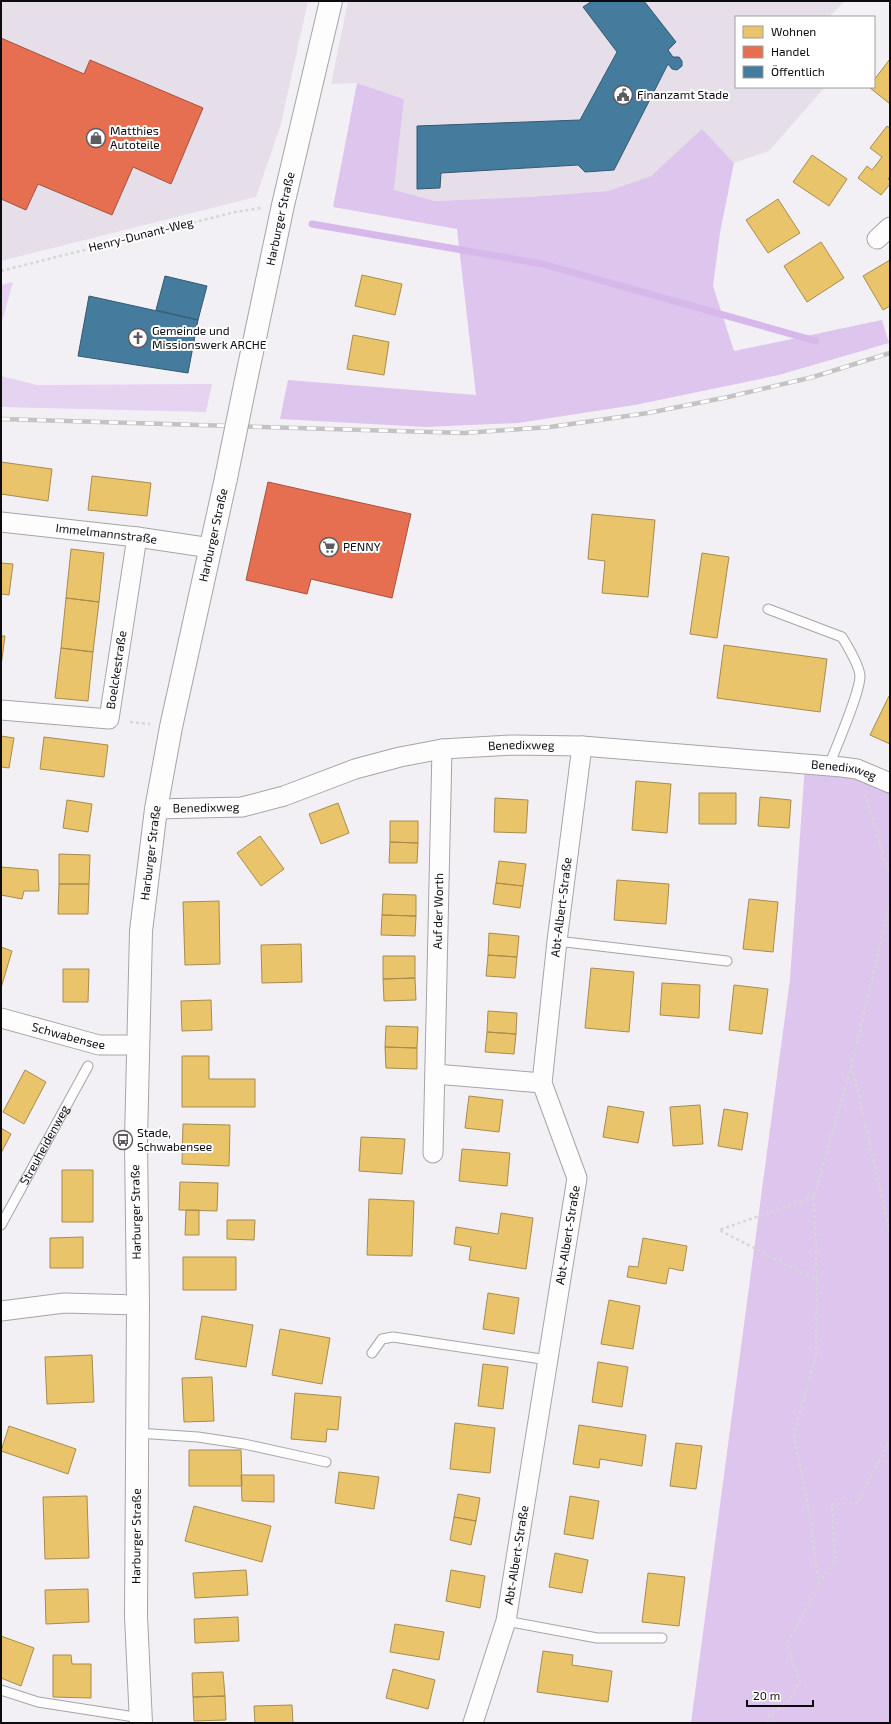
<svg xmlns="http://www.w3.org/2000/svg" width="891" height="1724" font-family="'Exo 2',sans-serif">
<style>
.built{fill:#e6dfea}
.green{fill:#e5d3f1}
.forest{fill:#ddc5ed}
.homes{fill:#e9c46a;stroke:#a78c4e}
.shops{fill:#e76f51;stroke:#a5513d}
.public{fill:#457b9d;stroke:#345972}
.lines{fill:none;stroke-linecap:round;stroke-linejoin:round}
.stream{stroke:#d6b8ea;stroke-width:7}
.lane-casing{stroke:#a6a4a7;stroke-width:11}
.street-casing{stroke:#a6a4a7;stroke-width:21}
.secondary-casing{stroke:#a6a4a7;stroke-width:24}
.path{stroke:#d7d6d7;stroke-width:2.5;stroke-dasharray:3 3;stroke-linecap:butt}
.lane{stroke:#fdfdfe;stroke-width:9}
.street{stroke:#fdfdfe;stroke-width:19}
.secondary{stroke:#fdfdfe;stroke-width:22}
.rail-casing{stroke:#c3c3c4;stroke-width:4.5}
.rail{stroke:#fff;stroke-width:3;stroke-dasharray:9;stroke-linecap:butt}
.secondary-bridge-casing{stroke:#a6a4a7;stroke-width:24;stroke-linecap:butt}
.secondary-bridge{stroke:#fdfdfe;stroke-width:22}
.labels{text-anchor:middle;stroke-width:4;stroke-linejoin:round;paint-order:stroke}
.poi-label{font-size:12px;fill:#0c0b0e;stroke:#fff;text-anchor:start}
.street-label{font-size:12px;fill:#0c0b0e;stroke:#fff}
</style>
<rect width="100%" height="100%" fill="#f3f0f5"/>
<!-- built -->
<path class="built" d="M1 1H308L281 124 256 197 1 261Z
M348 1H845L829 17H736V87H825L769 151 734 163 702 130 651 176 608 191 528 197 435 201 394 191 404 99 357 83 331 84Z"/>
<!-- green -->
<path class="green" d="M13 282 1 325V285Z
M1 376 37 385 212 384 206 412 1 407Z"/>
<!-- forest -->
<path class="forest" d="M357 83 404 99 394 190 435 201 528 197 608 191 651 176 702 129 734 163 720 233 713 286 734 351 882 320 889 343 779 375 635 405 518 423 426 427 280 419 288 380 476 395 457 229 333 207Z
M805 764 890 783V1723H691L790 979Z"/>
<!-- homes -->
<path class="homes" d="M890 59V104L869 87H874V80Z
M887 126 890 128V176L888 179 890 181V184L881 195 858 178 867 166 872 170 882 157 870 148Z
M812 155 847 179 829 206 793 182Z
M778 199 800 233 768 253 746 220Z
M821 242 844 278 807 302 784 266Z
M890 260V306L883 310 863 276Z
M362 275 402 284 395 315 355 306Z
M353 335 389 342 384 375 347 369Z
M1 462 52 469 48 501 1 494Z
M92 476 151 483 147 516 88 510Z
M592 514 655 520 648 597 602 593 605 561 588 559Z
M71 549 104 553 99 602 66 598Z
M702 553 729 557 717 638 690 634Z
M1 563 13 564 9 595 1 594Z
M66 598 99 602 93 652 61 648Z
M1 636H5L1 666Z
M724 645 827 659 820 712 717 698Z
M61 648 93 652 88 701 55 698Z
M889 696H890V744L870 735Z
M1 736 14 738 9 768 1 767Z
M44 737 108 745 104 777 40 769Z
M636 781 671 784 667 833 632 830Z
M699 793H736V824H699Z
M760 797 791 800 789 828 758 826Z
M495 798 528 800 526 833 494 832Z
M67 800 92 804 88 832 63 828Z
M338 803 349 833 321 844 309 814Z
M390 821H418V843L390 842Z
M260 836 284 869 261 886 237 853Z
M390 842 418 843 417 863H389Z
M59 854 90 855 89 884H59Z
M499 861 526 864 523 886 496 883Z
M1 867 38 870 39 891H24L22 899 1 895Z
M617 880 669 884 666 924 614 920Z
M496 883 523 886 520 908 493 904Z
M59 884H89L88 914H58Z
M383 894 416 895V916L382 915Z
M749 899 778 902 773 952 743 949Z
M219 901 220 964 185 965 183 902Z
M382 915 416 916 415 936 381 935Z
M489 933 519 936 517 957 488 955Z
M301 944 302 982 262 983 261 945Z
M1 947 12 951 1 988Z
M488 955 517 957 515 978 486 976Z
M383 956H415V978L383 979Z
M591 968 634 972 629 1032 585 1028Z
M63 969H89L88 1002H63Z
M415 978 416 1000 384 1001 383 979Z
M662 983 700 985 699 1018 660 1015Z
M734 985 768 989 762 1034 729 1030Z
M211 1000 212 1030 182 1031 181 1001Z
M488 1011 517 1013 516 1034 487 1032Z
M386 1026 418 1027 417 1048 385 1047Z
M487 1032 516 1034 514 1054 485 1052Z
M385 1047 417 1048V1069L386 1068Z
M182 1056H209V1079H255V1107H182Z
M25 1070 46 1082 24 1124 3 1112Z
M469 1096 503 1100 499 1132 465 1128Z
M700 1105 703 1144 673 1146 670 1107Z
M608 1106 644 1112 638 1143 603 1137Z
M724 1109 748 1113 742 1150 718 1146Z
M183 1124 230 1125 229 1166 182 1164Z
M1 1128 11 1134 1 1153Z
M361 1137 405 1139 402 1174 359 1171Z
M462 1149 510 1153 507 1186 459 1181Z
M62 1170H93V1222H62Z
M180 1182 218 1183 217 1211 179 1210Z
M369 1199 414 1201 412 1256 367 1255Z
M186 1210H199V1235H185Z
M501 1213 533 1218 526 1269 469 1260 471 1247 454 1244 456 1227 498 1234Z
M227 1220H255L254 1240 227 1239Z
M83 1237V1268H50V1238Z
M643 1238 687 1246 683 1271 669 1268 666 1284 627 1277 629 1266 638 1267Z
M183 1257H236V1290H183Z
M488 1293 519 1298 514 1334 483 1329Z
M609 1300 640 1306 633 1349 601 1344Z
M202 1316 253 1325 246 1367 195 1359Z
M280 1329 330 1338 322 1384 272 1375Z
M92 1355 94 1402 47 1404 45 1357Z
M598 1362 628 1367 622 1407 592 1402Z
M483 1364 508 1367 503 1409 478 1406Z
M212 1377 214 1421 184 1422 182 1378Z
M295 1393 341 1397 338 1430 327 1429 326 1442 291 1439Z
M455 1423 495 1428 490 1473 450 1469Z
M579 1425 646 1435 642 1466 600 1459 599 1468 573 1464Z
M9 1426 76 1449 68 1474 1 1451Z
M676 1443 702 1446 696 1489 670 1486Z
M189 1450H241L242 1486H189Z
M339 1472 379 1477 374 1509 335 1503Z
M241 1475H274V1502L242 1501Z
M458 1494 480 1498 476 1521 454 1517Z
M87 1496 89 1558 45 1559 43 1497Z
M570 1496 599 1501 593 1539 564 1534Z
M194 1506 271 1526 262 1562 185 1541Z
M454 1517 476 1521 471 1545 450 1540Z
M555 1553 588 1560 582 1593 549 1587Z
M246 1570 248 1595 195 1598 193 1573Z
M451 1570 485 1576 480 1608 446 1601Z
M648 1573 685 1577 679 1626 642 1622Z
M88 1589 89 1622 46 1624 45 1590Z
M238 1617 239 1641 195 1643 194 1619Z
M395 1624 444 1632 439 1660 390 1652Z
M1 1636 34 1648 21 1686 1 1678Z
M543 1651 573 1655 572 1665 612 1671 608 1702 537 1692Z
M53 1655H71L72 1664H91V1698L53 1697Z
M393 1669 435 1680 428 1709 386 1698Z
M223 1672 225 1696 193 1697 192 1673Z
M225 1696 226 1720 194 1721 193 1697Z
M292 1705 293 1723H255L254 1706Z"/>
<!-- shops -->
<path class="shops" d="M1 38 84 74 90 60 203 108 171 184 133 167 112 215 38 184 26 210 1 199Z
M268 482 411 514 392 598 311 579 307 594 246 580Z"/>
<!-- public -->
<path class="public" d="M592 1H644L676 42 668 50 673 57H679L682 61V66L677 70 672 69 668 64 614 170 585 172 578 165 441 173 440 188 417 189V126L580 120 617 52 583 7Z
M165 276 207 286 198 320 156 310Z
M89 296 198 320 188 373 78 356Z"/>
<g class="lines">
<!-- stream -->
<path class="stream" d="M312 224 543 264 816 341"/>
<defs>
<g id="lane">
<path d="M768 609 842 637C848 647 859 664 860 676 860 693 836 747 829 766"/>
<path d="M557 941 727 961"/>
<path id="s1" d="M1 1225 88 1066"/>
<path d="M372 1353 382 1339 393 1337 548 1360"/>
<path d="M137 1433 198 1437 244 1444 326 1462"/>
<path d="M506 1621 597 1638H662"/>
<path d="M1 1690 38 1702 141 1718"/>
</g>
<g id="street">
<path d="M877 239 890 227"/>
<path id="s2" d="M1 522 137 537 211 548"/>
<path id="s3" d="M1 710 109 719 137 537"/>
<path id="s4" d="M156 809 242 807 284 796 355 769 400 757 442 749 512 745 582 746 842 767 857 769 890 783"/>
<path id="s5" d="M1 1018 99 1045H137"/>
<path d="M435 1074 542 1083"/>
<path id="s6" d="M433 1153 442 749"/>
<path d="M1 1311 64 1303 138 1305"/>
<path id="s7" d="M473 1723 506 1621 577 1178 542 1083 557 941 582 746"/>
</g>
<g id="secondary">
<path id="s8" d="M245 385 283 205 331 1"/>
<path id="s9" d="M141 1723 136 1616 138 1305 136 1140 141 931 156 809 171 727 226 478"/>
</g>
</defs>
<!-- lane casing -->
<use href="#lane" class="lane-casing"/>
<!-- street casing -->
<use href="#street" class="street-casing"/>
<!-- secondary casing -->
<use href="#secondary" class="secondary-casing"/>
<!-- path -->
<path class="path" d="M1 271 235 212 261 208
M130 722 150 724
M865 794 890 877
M852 1066 890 1233
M814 1197 719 1230 817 1280
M819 1584 835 1561 832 1504 857 1503 890 1440
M767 1723 769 1715 789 1701 800 1682 787 1644 819 1585 810 1516 794 1435 816 1355 817 1280 814 1197 852 1064 890 903"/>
<!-- lane -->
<use href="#lane" class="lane"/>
<!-- street -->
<use href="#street" class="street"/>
<!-- secondary -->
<use href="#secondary" class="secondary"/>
<defs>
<path id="rail" d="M1 419 464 433 550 427 648 413 728 397 813 377 890 353"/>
</defs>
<!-- rail casing -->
<use href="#rail" class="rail-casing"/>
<!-- rail -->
<use href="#rail" class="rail"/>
<defs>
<path id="secondary-bridge" d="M226 478 245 385"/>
</defs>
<!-- secondary-bridge casing -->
<use href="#secondary-bridge" class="secondary-bridge-casing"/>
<!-- secondary-bridge -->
<use href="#secondary-bridge" class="secondary-bridge"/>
</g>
<!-- icons -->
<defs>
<symbol id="civic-ring" viewBox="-11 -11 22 22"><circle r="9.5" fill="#fff" stroke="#5d5b5f" stroke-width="1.5"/><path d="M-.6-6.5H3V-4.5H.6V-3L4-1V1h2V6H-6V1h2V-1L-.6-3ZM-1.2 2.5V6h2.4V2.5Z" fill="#5d5b5f"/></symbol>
<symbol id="shop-ring" viewBox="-11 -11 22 22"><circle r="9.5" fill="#fff" stroke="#5d5b5f" stroke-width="1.5"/><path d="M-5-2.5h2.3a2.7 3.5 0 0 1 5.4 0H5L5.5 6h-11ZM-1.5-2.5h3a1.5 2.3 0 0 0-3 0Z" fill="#5d5b5f"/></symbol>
<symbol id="church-ring" viewBox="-11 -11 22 22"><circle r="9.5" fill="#fff" stroke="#5d5b5f" stroke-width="1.5"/><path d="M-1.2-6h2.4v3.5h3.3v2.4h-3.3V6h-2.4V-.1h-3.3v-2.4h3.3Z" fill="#5d5b5f"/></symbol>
<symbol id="supermarket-ring" viewBox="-11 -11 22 22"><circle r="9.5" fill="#fff" stroke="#5d5b5f" stroke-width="1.5"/><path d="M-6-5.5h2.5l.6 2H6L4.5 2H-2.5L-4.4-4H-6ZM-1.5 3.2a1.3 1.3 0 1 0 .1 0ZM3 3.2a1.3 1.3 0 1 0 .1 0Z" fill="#5d5b5f"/></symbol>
<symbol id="bus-ring" viewBox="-11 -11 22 22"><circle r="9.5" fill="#fff" stroke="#5d5b5f" stroke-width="1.5"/><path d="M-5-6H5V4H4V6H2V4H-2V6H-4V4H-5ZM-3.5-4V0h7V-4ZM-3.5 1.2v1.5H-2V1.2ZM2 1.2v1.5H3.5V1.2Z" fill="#5d5b5f"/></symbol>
</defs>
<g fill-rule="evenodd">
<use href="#civic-ring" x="612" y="84" width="22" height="22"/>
<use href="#shop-ring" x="85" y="127" width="22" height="22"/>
<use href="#church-ring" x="127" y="327" width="22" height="22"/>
<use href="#supermarket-ring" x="318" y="536" width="22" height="22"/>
<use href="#bus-ring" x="112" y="1129" width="22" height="22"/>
</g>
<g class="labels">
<!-- poi labels -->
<g class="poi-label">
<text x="637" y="99">Finanzamt Stade</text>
<text x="110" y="135">Matthies<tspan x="110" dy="14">Autoteile</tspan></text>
<text x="152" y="335">Gemeinde und<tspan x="152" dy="14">Missionswerk ARCHE</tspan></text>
<text x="343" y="551">PENNY</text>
<text x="137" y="1137">Stade,<tspan x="137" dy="14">Schwabensee</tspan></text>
</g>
<!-- street labels -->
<g class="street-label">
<text dy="4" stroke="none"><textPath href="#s8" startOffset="170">Harburger Straße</textPath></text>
<text transform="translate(141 235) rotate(-14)" y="4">Henry-Dunant-Weg</text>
<text dy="4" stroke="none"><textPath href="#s2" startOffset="106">Immelmannstraße</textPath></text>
<text dy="4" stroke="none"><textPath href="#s9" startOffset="1195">Harburger Straße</textPath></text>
<text dy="4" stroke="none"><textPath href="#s3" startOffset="158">Boelckestraße</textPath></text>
<text dy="4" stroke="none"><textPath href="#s4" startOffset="374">Benedixweg</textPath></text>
<text dy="4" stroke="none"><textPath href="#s4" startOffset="698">Benedixweg</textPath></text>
<text dy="4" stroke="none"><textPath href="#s4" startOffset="50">Benedixweg</textPath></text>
<text dy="4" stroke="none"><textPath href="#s9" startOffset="871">Harburger Straße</textPath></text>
<text dy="4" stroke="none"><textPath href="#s7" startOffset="834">Abt-Albert-Straße</textPath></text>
<text dy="4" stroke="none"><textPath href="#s6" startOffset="242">Auf der Worth</textPath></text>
<text dy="4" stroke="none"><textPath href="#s5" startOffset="70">Schwabensee</textPath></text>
<text dy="4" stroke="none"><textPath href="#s1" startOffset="91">Streuheidenweg</textPath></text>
<text transform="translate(136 1212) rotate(-91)" y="4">Harburger Straße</text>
<text dy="4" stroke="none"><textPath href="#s7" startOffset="498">Abt-Albert-Straße</textPath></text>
<text dy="4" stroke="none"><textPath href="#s9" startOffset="187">Harburger Straße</textPath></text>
<text dy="4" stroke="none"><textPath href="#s7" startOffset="174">Abt-Albert-Straße</textPath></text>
</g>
</g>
<!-- border -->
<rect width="891" height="1724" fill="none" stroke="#0c0b0e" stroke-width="4"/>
<!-- legend -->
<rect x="735" y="16" width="140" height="72" fill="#ffffff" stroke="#9e9d9f"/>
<rect x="743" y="26" width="20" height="12" fill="#e9c46a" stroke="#9e9d9f"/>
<text x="771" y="36" font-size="12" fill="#0c0b0e">Wohnen</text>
<rect x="743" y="46" width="20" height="12" fill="#e76f51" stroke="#9e9d9f"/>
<text x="771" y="56" font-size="12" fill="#0c0b0e">Handel</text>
<rect x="743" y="66" width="20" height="12" fill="#457b9d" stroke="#9e9d9f"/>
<text x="771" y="76" font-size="12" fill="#0c0b0e">Öffentlich</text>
<!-- scale -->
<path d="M747 1700v6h66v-6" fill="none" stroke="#0c0b0e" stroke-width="2"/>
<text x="753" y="1700" font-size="12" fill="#0c0b0e" stroke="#ffffff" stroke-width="3" paint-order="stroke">20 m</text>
</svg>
